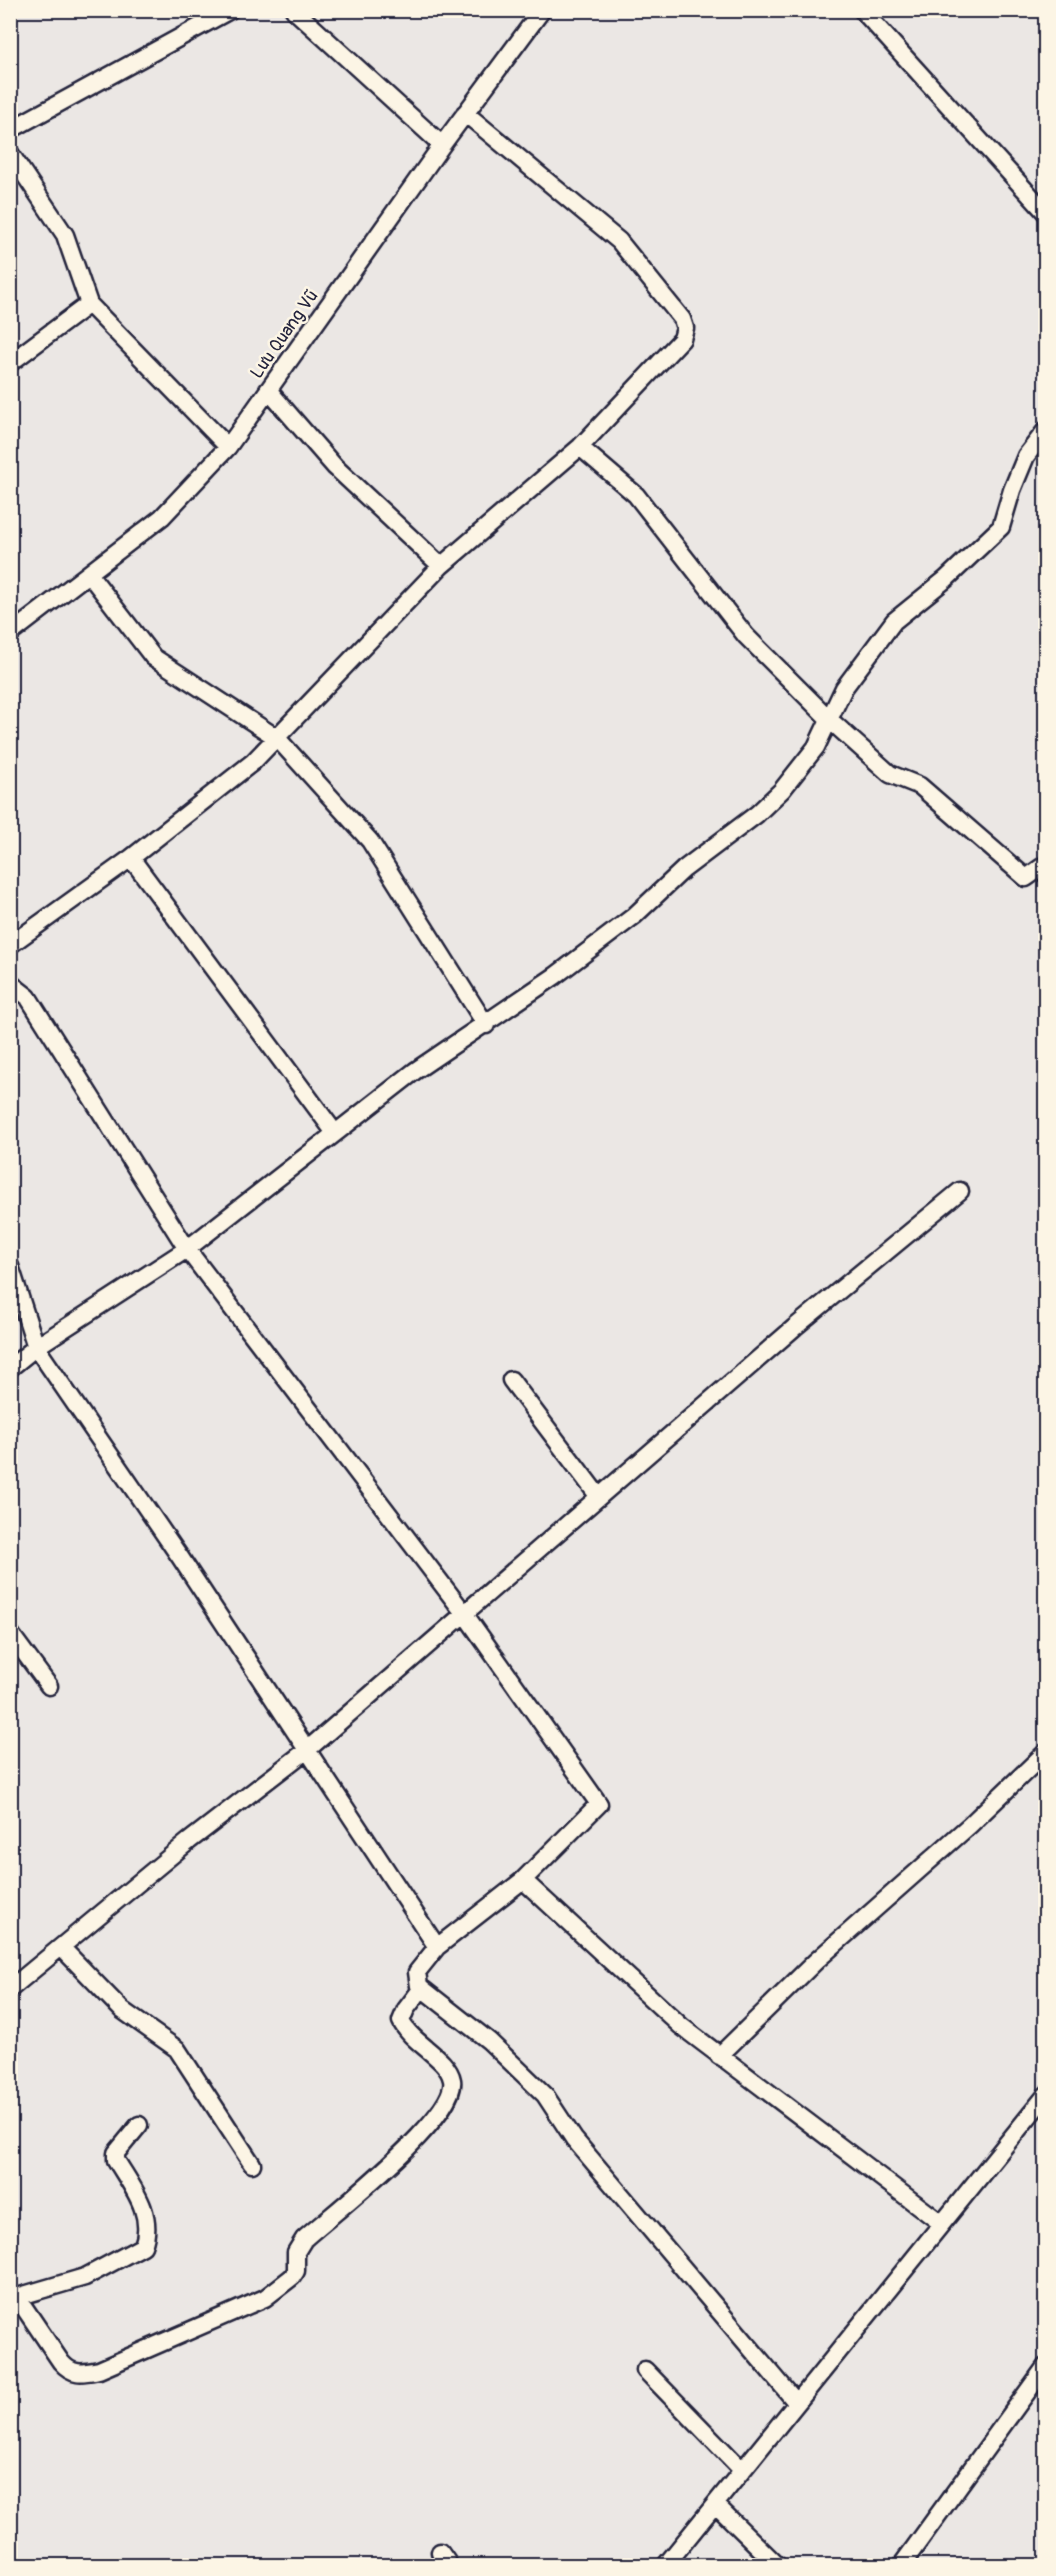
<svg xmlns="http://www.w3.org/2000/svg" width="1056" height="2576" font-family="Pangolin,sans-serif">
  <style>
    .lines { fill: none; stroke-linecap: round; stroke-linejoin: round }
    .street-casing { stroke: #22223b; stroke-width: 21 }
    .street { stroke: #fcf5e5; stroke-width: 16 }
    .labels { text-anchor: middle; stroke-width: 5; stroke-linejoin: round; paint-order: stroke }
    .street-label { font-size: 18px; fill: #22223b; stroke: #fcf5e5 }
  </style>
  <rect width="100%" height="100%" fill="#ebe7e4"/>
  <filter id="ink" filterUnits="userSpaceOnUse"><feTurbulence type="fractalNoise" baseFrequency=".0167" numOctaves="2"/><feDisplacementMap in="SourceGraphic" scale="12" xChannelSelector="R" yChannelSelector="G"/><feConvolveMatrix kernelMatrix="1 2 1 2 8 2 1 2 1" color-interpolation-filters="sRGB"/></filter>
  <g filter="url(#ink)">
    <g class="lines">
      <defs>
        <path id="street" d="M 294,10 L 442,145
          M 862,10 L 1046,213
          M 10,130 L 230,10
          M 10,153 L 65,235 L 89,304 L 228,447
          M 10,363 L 89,304
          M 268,390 L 335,467 L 441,566
          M 580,447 L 636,495 L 746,636 L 831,721 L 890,774 L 920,786 L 1026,878 L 1046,864
          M 89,574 L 153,657 L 277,738 L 370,841 L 486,1025
          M 10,634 L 162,517 L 228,447 L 442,145 L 542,10
          M 131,858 L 335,1133
          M 10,945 L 131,858 L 253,762 L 441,566 L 580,447 L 682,339 L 685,328 L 682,319 L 619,241 L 465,113
          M 10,983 L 28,997 L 187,1249 L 464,1613 L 599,1804 L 523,1880 L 437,1947 L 417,1972 L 419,1986 L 489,2041 L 545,2095 L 574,2139 L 796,2402
          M 10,1266 L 36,1347 L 180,1557 L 437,1947
          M 10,1368 L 36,1347 L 187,1249 L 415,1071 L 555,976 L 634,916 L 684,869 L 757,814 L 782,790 L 816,747 L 844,688 L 894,621 L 946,579 L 1001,527 L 1012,490 L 1026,456 L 1046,430
          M 511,1380 L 599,1497
          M 10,1633 L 49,1686
          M 523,1880 L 681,2026 L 941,2223
          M 61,1947 L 122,2010 L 177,2049 L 252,2164
          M 10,1989 L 189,1841 L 307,1750 L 795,1327 L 960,1191
          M 719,2056 L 816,1961 L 970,1825 L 1046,1752
          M 17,2297 L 61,2362 C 73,2376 83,2373 99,2370 L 265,2298 L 292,2277 L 296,2271 L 296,2252 L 304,2239 C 332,2214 459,2116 452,2080 C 448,2058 411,2043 401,2021 L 406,2009 L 422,1988
          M 10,2299 L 85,2277 L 143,2246 C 155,2214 132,2187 116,2160 L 116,2153 L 139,2125
          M 645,2370 L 742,2470
          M 715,2504 L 778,2566
          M 440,2552 L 450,2566
          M 665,2566 L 1046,2095
          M 901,2566 L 1046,2366"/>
      </defs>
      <!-- street casing -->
      <use href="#street" class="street-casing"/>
      <!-- street -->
      <use href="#street" class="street"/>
    </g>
  </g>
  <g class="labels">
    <!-- street labels -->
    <g class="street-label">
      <text transform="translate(284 334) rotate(-55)" y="6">Lưu Quang Vũ</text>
    </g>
  </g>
  <!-- margin -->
  <rect width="1056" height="2576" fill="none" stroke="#fcf5e5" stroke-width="36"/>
  <rect x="18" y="18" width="1020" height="2540" fill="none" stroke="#22223b" stroke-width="2" filter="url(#ink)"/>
</svg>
